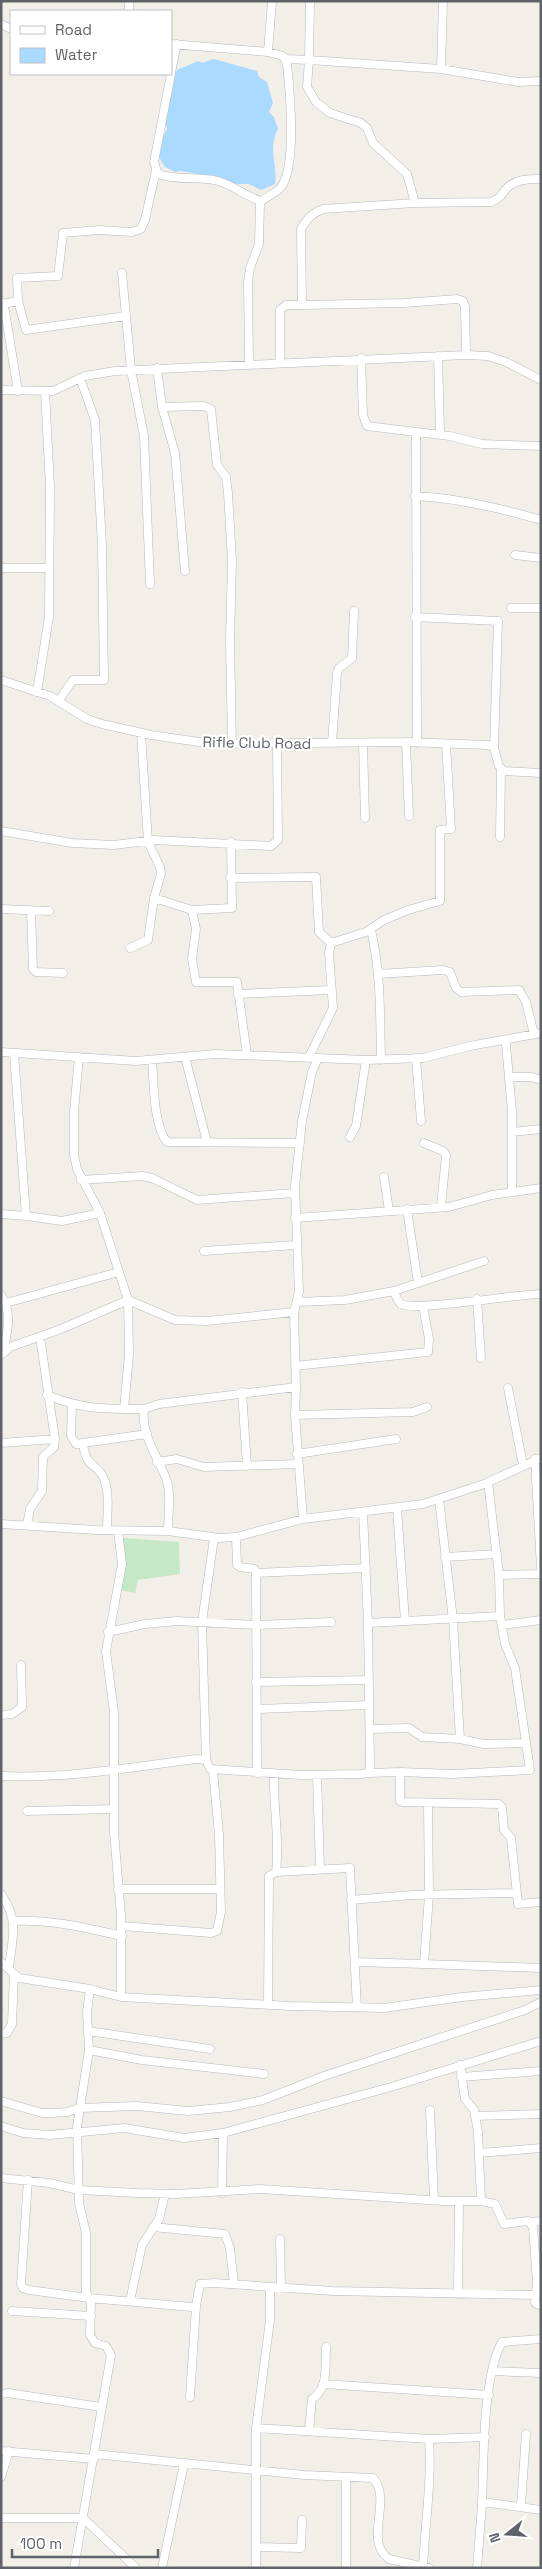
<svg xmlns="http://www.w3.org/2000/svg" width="542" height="2569" font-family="'Space Grotesk',sans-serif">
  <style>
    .green { fill: #c5e8c5 }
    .water { fill: #aadaff }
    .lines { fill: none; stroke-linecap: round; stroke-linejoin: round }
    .minor-casing { stroke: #b5b8bc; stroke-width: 9 }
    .minor { stroke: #fff; stroke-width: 8 }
    .labels { text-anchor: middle; stroke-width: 4.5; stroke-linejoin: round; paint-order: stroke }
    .street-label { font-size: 15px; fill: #5f6368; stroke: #fff }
  </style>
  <rect width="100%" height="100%" fill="#f1efe8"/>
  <!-- green -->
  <path class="green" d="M 123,1538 L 179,1542 L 180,1574 L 138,1580 L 135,1593 L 120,1590 L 125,1565 Z"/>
  <!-- water -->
  <path class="water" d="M 214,59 L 257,71 L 259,77 L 267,82 L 273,103 L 269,112 L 274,117 L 278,129 C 267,150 278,163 275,184 L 261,190 L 249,184 L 236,184 L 213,175 L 207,176 L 181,171 L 175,172 L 165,167 L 158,156 L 161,141 L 167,129 C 162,114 174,99 170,84 L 177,70 L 198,61 L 202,63 Z"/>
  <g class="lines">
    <defs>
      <path id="minor" d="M 129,1 L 129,11
        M 310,1 L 309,60 L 441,69 L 518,82 L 541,81
        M 1,24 L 11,29
        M 171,44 L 268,52 L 283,56 L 287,64 C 290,92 296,160 283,184 C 278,194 266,195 260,203 L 259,244 L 250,268 L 248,282 L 249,363
        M 268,52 L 272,1
        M 441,69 L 443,1
        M 171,72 L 177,44
        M 171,74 L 154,162 L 158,174 C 176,181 199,176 218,181 C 233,185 245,196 261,201
        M 415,203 L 491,202 C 500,198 501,196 506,189 C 514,179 529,179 541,179
        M 122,273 L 131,370 L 144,436 L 150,584
        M 18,301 L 26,330 L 126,316
        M 1,302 L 5,311 L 18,391
        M 3,304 L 18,301 L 17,278 L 58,276 L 63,233 L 99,230 L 132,232 L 141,229 L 145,220 L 156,170
        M 302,305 L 404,303 L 457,299 L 463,301 L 465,307 L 466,355
        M 438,356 L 440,434
        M 361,358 L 363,415 L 367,426 L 416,432 L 417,743
        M 280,362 L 280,310 L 286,305 L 302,305 L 301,229 C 307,219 312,213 323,209 L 415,203 L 407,174 L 373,143 L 367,128 L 361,123 L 330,113 L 316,102 L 307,87 L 309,60 L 286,59
        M 157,368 L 162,407 L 175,453 L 185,571
        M 1,390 L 53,391 L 85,376 L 115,371 L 466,355 L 488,356 L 506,362 L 541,380
        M 162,407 L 203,406 L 211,409 L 217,465 L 226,477 L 228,493 L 232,561 L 230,641 L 232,744
        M 416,432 L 450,436 L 482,444 L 541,446
        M 415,496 C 458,498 500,508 541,520
        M 515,555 L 541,558
        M 1,568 L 49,568
        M 511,608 L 541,608
        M 415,617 L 498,621 L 494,748 L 499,766 L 504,771 L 541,773
        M 1,680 L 50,696 L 87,719 L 102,724 L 151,735 L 213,744 L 406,742 L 488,745 L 494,748
        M 37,692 L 49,617 L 50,487 L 45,391
        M 59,700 L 73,680 L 104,680 L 102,545 L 95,420 L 80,378
        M 406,742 L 409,816
        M 332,743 L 337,673 L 339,668 L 352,658 L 354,611
        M 363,743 L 365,818
        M 1,831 L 72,843 L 114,845 L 154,840 L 271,846 L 278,840 L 277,744
        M 500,837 L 501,770
        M 230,878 L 316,877 L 319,932 L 331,943
        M 154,898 L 192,910 L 196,929 L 192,959 L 196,982 L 237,982 L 247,1055
        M 1,909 L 49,911
        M 192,910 L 232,908 L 231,842
        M 31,911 L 33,969 L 36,972 L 63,973
        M 371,930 C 381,972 380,1016 381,1060
        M 130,948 L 148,940 L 154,898 L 161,874 L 160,867 L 148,842 L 141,733
        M 378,974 L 443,970 L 450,972 L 456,988 L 461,992 L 519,990 L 526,1002 L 534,1034
        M 238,994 L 332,990
        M 506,1045 L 512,1111 L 512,1191
        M 1,1052 L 136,1061 L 215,1054 L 366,1060 L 423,1058 L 470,1046 L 541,1033
        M 14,1053 L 26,1216 L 62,1221 L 100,1213
        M 79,1057 L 74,1111 L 74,1155 L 77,1169 L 100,1213 L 128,1300 L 129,1355 L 124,1409
        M 185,1057 L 207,1142
        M 309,1057 L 333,1008 L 329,953 L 331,943 L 366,932 L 384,920 L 408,910 L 440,901 L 440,830 L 451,829 L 446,744
        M 416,1058 L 421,1121
        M 152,1060 C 154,1082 153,1125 167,1142 L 300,1143
        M 509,1077 L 531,1077 L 541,1080
        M 512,1132 L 541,1129
        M 350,1137 L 356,1126 L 366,1060
        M 424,1143 L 443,1151 L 446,1155 L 441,1207
        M 384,1177 L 389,1211
        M 81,1180 L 142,1176 L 152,1178 L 197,1200 L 295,1193
        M 407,1209 L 418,1283
        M 1,1214 L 26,1216
        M 295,1218 L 449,1207 L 492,1195 L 541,1188
        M 204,1251 L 296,1245
        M 394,1291 C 396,1296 397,1301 401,1304 C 414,1312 517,1294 541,1294
        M 1,1295 C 13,1314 7,1333 3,1353
        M 477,1299 L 481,1358
        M 297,1302 L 345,1300 L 394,1291 L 484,1261
        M 6,1303 L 119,1272
        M 1,1355 L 10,1347 L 61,1329 L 128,1300 L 175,1320 L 207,1321 L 294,1312
        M 295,1366 L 428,1352 L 429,1339 L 423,1306
        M 508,1388 L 523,1465
        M 242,1392 L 247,1466
        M 47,1395 C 84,1410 105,1409 144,1409
        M 72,1405 L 71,1436 L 76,1444 L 147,1434
        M 295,1415 L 413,1412 L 427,1407
        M 1,1443 L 55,1439
        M 83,1443 C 86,1470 97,1462 104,1479 C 110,1493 107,1515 107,1530
        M 297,1454 L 396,1439
        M 535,1459 L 541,1568
        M 157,1462 L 177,1459 L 204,1467 L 297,1464
        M 439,1499 L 453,1620 L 460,1739
        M 397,1508 L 405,1621
        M 303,1519 L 295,1415 L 296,1387 L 294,1312 L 299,1292 L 295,1186 L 302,1121 L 312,1072 L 318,1058
        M 1,1524 L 96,1530 L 168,1531 L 219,1538 L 236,1537 L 303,1519 L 423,1504 L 484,1484 L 541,1458
        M 27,1525 L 30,1509 L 42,1491 L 43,1457 L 54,1447 L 55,1439 L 40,1337
        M 118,1531 L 122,1564 L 106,1651 L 114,1712 L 114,1832 L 121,1915 L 121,1997
        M 168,1531 C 168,1514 172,1491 165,1476 C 156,1454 141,1434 144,1409 L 159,1404 L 296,1387
        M 236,1537 L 237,1565 L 240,1567 L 255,1569 L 256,1573 L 257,1773
        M 214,1538 L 202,1622 L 206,1760 L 210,1769 L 301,1775 L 362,1774 L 368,1773 L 370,1769 L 368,1623 L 363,1512
        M 445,1557 L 497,1554
        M 256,1573 L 366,1568
        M 499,1575 L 541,1574
        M 368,1623 L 500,1616 L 499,1575 L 488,1482
        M 502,1625 L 541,1620
        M 108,1632 L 145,1624 L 177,1621 L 257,1625 L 331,1622
        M 256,1682 L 369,1680
        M 257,1709 L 369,1705
        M 1,1715 L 12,1714 L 22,1707 L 21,1665
        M 370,1729 L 409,1728 L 422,1737 L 460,1739 L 484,1744 L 526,1743
        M 400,1772 L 452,1774 L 530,1770 L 515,1668 L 505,1644 L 500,1616
        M 368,1773 L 400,1772 L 400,1801 L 402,1802 L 499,1804 L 502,1807 L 504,1830 L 511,1838 L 518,1904 L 541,1902
        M 317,1775 L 320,1869
        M 1,1776 C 67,1779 131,1767 196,1759 L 206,1760
        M 27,1811 L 114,1809
        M 276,1872 L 350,1868 L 357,2008
        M 118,1889 L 220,1889
        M 1,1894 C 19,1920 13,1936 9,1967
        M 351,1900 L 412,1895 L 515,1893
        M 13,1921 C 50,1919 86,1928 122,1936
        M 122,1926 L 211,1933 L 217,1931 L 221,1912 L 219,1834 L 213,1771
        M 1,1962 L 19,1978 L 90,1989 L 87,2012 L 89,2050 L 77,2127 L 79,2203 L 86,2233 L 86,2292 L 91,2302 L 90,2335 L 95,2343 L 106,2346 L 111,2355 L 74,2568
        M 355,1962 L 424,1964 L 429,1895 L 428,1804
        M 424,1964 L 541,1968
        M 90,1989 L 121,1997 L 291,2006 L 384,2008 L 462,1997 L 541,1990
        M 268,2005 L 269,1876 L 276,1872 C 280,1839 273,1807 274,1773
        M 88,2031 L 210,2049
        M 1,2034 L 7,2033 L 12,2024 L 14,1974
        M 89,2050 L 142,2060 L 264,2074
        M 460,2065 L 465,2099 L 474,2110 L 478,2132 L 481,2201 L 495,2204 L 504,2224 L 528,2221 L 533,2227 L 537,2283 L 535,2303 L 541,2306
        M 461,2077 L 541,2071
        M 1,2101 L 42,2113 L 52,2113 L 67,2112 L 79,2108 L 137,2106 L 188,2111 L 230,2107 L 263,2100 L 324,2076 L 525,2010 L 541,2002
        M 430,2110 L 434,2200
        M 475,2116 L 541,2114
        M 1,2126 L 23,2133 L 50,2135 L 124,2128 L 184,2138 L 223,2133 L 391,2087 L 541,2041
        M 480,2153 L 541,2148
        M 1,2178 L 49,2183 L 79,2190 L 138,2193 L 176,2194 L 261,2189 L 443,2201 L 481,2201
        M 28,2180 L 21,2284 L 23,2288 L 29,2290 L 89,2298 L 192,2307 L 196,2306 L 200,2284 L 214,2283 L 333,2291 L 536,2295
        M 222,2193 L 223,2133
        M 531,2222 L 541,2221
        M 153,2227 L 225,2234 L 230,2248 L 234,2284
        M 280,2239 L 281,2287
        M 458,2294 L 459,2202
        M 130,2301 L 142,2245 L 159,2219 L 165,2194
        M 12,2311 L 91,2316
        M 492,2371 L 541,2373
        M 324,2384 L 489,2395
        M 1,2394 L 8,2393 L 101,2407
        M 190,2397 L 196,2306
        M 256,2428 L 429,2439 L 485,2437
        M 309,2431 L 312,2399 C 329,2388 325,2366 326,2347
        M 1,2451 L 94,2459
        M 94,2454 L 304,2475 L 373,2478 C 393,2500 363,2541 389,2559 L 429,2568
        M 1,2477 L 9,2451
        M 346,2477 L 346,2568
        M 482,2504 C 484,2461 482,2378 502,2342 L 541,2339
        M 521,2506 L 526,2434
        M 1,2518 L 83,2518 L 136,2568
        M 256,2547 L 301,2548 L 302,2520
        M 423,2567 C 425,2524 432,2481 429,2439
        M 162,2568 L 184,2464
        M 256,2568 L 256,2428 L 270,2320 L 270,2287
        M 477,2568 L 482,2504 L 489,2503 L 541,2510"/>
    </defs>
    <!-- minor casing -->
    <use href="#minor" class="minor-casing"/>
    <!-- minor -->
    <use href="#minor" class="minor"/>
  </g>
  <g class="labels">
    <!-- street labels -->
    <g class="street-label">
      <text transform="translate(257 743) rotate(1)" y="5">Rifle Club Road</text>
    </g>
  </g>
  <!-- border -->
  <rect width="542" height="2569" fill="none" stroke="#5f6368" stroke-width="5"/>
  <!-- legend -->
  <rect x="10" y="10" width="162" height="65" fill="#ffffff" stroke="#bfc1c3"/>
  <rect x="20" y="26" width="25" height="8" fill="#ffffff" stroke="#bfc1c3"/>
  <text x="55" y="35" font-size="15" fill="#5f6368">Road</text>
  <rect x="20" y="48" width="25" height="15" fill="#aadaff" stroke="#bfc1c3"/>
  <text x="55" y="60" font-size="15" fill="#5f6368">Water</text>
  <!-- north arrow -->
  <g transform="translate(507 2534) rotate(253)" stroke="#ffffff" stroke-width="4" paint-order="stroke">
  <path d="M0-4L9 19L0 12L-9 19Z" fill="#5f6368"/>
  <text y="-8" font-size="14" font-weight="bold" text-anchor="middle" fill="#5f6368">N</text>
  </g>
  <!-- scale -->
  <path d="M12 2549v8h146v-8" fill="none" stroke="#5f6368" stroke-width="2.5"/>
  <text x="20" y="2549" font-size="15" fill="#5f6368" stroke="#ffffff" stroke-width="4" paint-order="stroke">100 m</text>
</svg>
